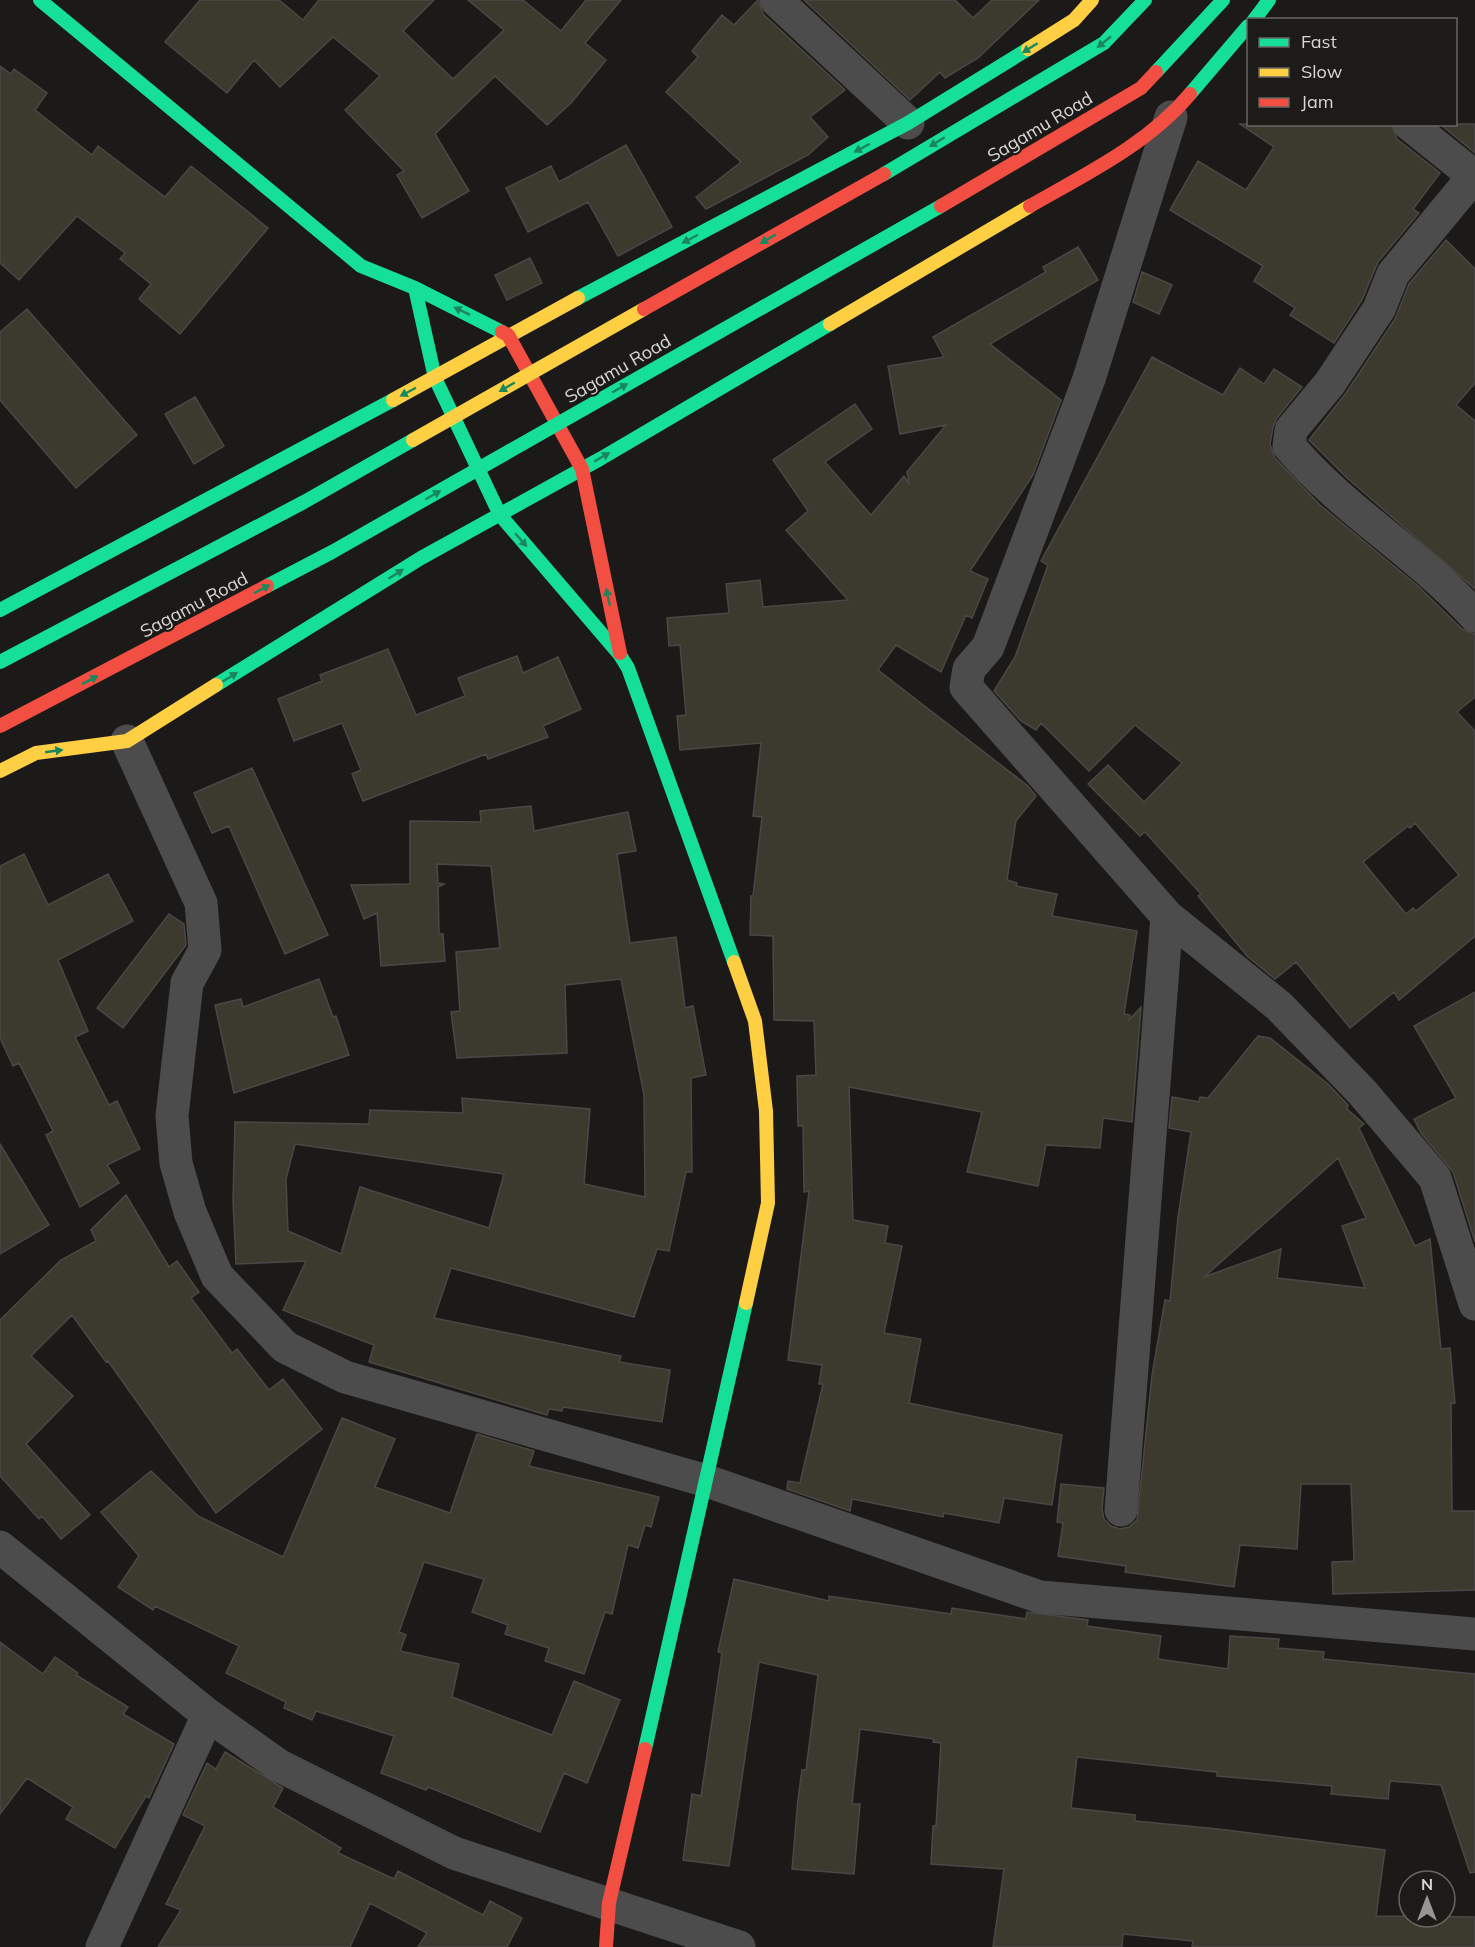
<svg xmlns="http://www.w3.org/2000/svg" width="1475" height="1947" font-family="Mulish,sans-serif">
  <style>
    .building { fill: #3c3a2e; stroke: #494847; stroke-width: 1.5; fill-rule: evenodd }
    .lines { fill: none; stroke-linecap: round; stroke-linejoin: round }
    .street { stroke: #4d4c4c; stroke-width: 33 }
    .fast { stroke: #16e098; stroke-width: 14 }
    .slow { stroke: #ffcf43; stroke-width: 14 }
    .jam { stroke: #f24e42; stroke-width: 14 }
    .fast-bridge { stroke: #16e098; stroke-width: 14 }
    .slow-bridge { stroke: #ffcf43; stroke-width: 14 }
    .jam-bridge { stroke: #f24e42; stroke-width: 14 }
    .oneway { fill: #19875e }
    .labels { text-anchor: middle; stroke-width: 4.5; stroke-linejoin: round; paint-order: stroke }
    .street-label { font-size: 18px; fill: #d8d7d5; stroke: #1c1b18 }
  </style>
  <rect width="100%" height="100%" fill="#1b1a19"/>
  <!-- building -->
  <path class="building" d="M 200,0 L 279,0 L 303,20 L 319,0 L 434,0 L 403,31 L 453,79 L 504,30 L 468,0 L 523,0 L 561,31 L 586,0 L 621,0 L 585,43 L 606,60 L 571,103 L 547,125 L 495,76 L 435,134 L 469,191 L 422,218 L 397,175 L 404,171 L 345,110 L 380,76 L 333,37 L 280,87 L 254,60 L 227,93 L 165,42 Z
    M 758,0 L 763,14 L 845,90 L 810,117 L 828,137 L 808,155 L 706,209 L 696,197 L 741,162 L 666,92 L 698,57 L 692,51 L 722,15 L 734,25 Z
    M 804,0 L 955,0 L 973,18 L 992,0 L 1039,0 L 978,58 L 945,78 L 940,72 L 910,100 Z
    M 0,66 L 11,74 L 14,69 L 47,93 L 35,110 L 92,155 L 98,146 L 165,197 L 191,166 L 268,228 L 180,334 L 139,299 L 151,284 L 120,259 L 125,253 L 77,216 L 19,280 L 0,263 Z
    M 1240,124 L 1391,124 L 1397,139 L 1440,173 L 1413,209 L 1419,213 L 1378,262 L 1362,300 L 1334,343 L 1290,315 L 1295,308 L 1254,281 L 1263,266 L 1170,210 L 1198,161 L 1246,190 L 1274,147 Z
    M 1440,124 L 1475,124 L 1475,153 Z
    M 626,145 L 672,227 L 618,256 L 588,202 L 528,232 L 506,188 L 551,166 L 559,182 Z
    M 1446,240 L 1475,269 L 1475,383 L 1456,405 L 1475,421 L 1475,589 L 1346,477 L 1309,440 L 1346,393 L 1395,319 L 1409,284 Z
    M 1078,247 L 1098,280 L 990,344 L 1061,400 L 1033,475 L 970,571 L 988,579 L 972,618 L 966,615 L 941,672 L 896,645 L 878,670 L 1028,786 L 1036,796 L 1016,821 L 1007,880 L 1017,883 L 1016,886 L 1057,894 L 1052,916 L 1137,931 L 1124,1014 L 1130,1015 L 1129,1020 L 1141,1007 L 1132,1122 L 1103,1118 L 1100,1148 L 1046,1145 L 1038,1186 L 967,1172 L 982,1112 L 849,1087 L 853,1220 L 888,1226 L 885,1243 L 902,1246 L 884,1333 L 921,1339 L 909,1403 L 1062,1435 L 1052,1505 L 1004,1498 L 999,1523 L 944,1513 L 943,1517 L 852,1499 L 850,1511 L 787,1489 L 788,1481 L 800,1483 L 823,1384 L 819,1384 L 822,1365 L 788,1360 L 809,1191 L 804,1192 L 803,1126 L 798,1126 L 797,1076 L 816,1075 L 814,1021 L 774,1020 L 773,936 L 750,935 L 751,896 L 753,896 L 762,817 L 753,816 L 761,743 L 680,750 L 677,716 L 686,715 L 680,645 L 669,646 L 667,618 L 729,613 L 726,584 L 760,580 L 763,607 L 848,600 L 786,530 L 808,511 L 773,460 L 855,404 L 872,429 L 825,462 L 871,515 L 904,476 L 909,484 L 907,472 L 946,425 L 900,434 L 888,366 L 944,357 L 933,337 L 1046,272 L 1043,267 Z
    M 530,258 L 542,283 L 507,300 L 495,275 Z
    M 1142,272 L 1172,285 L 1159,314 L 1133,302 Z
    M 27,309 L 137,435 L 76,488 L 0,400 L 0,332 Z
    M 1152,357 L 1223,395 L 1240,368 L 1264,384 L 1274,369 L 1302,387 L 1277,418 L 1273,427 L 1270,444 L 1275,458 L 1320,505 L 1418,586 L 1462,629 L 1475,634 L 1475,697 L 1457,712 L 1475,731 L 1475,936 L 1399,1000 L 1394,992 L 1350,1028 L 1296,962 L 1275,979 L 1247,956 L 1198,896 L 1201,894 L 1145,832 L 1140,836 L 1088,784 L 1108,765 L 1144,802 L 1182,763 L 1135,725 L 1089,771 L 1041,723 L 1036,730 L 1021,721 L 994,691 L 1015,657 L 1048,565 L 1041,561 ZM 1415,823 L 1459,875 L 1416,911 L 1413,908 L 1406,914 L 1363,862 L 1408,826 L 1410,828 Z
    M 195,397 L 224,446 L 194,464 L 165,414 Z
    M 388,649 L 416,715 L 465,696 L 458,678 L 517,656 L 523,673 L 558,657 L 581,709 L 543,726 L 548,737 L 488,759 L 486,754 L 363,801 L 352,774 L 361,770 L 342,723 L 294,741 L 278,699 L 322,681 L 320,675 Z
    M 252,768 L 328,935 L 285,954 L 229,826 L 212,833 L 194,793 Z
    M 531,806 L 534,831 L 628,812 L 636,851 L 617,854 L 630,943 L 676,937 L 685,1008 L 693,1006 L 706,1075 L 691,1078 L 692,1172 L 686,1172 L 669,1251 L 657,1249 L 634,1317 L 451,1268 L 434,1318 L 621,1356 L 619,1362 L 670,1370 L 662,1422 L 563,1407 L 562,1411 L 549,1409 L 547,1415 L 369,1362 L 374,1345 L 283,1310 L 306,1261 L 236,1264 L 233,1200 L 235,1122 L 369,1124 L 370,1110 L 463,1113 L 462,1098 L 590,1109 L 584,1184 L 645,1197 L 644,1095 L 621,979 L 565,985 L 567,1053 L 457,1058 L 451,1012 L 460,1011 L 456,952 L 500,948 L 491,866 L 437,864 L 438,883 L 444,884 L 438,887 L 439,934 L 443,934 L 445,961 L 381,966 L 377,913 L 364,919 L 351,885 L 410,884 L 410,821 L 481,822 L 480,811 ZM 295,1144 L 504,1174 L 489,1228 L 360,1187 L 341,1254 L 288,1231 L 286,1179 Z
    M 24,854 L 48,905 L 108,874 L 133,921 L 58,960 L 88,1031 L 75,1037 L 109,1105 L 117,1101 L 140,1149 L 107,1165 L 119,1183 L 80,1207 L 46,1135 L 53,1131 L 19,1063 L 13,1066 L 0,1038 L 0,866 Z
    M 169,914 L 184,924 L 186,945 L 123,1028 L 97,1008 Z
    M 319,979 L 333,1017 L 336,1016 L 349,1055 L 234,1093 L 215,1005 L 241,999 L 243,1007 Z
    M 1475,992 L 1475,1242 L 1453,1172 L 1421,1133 L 1414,1119 L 1456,1098 L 1414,1026 Z
    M 1258,1036 L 1270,1038 L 1328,1084 L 1348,1105 L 1347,1109 L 1364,1124 L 1359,1128 L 1415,1246 L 1430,1239 L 1441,1349 L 1450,1348 L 1455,1403 L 1451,1403 L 1452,1511 L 1475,1511 L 1475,1590 L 1333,1594 L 1332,1562 L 1354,1561 L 1351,1484 L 1301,1484 L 1297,1549 L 1240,1545 L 1234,1587 L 1125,1572 L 1126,1566 L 1058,1556 L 1063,1523 L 1057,1522 L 1061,1484 L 1104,1488 L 1102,1509 L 1104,1519 L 1111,1526 L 1120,1529 L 1129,1527 L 1137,1520 L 1152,1375 L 1165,1300 L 1170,1301 L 1178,1217 L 1191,1132 L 1169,1128 L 1172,1097 L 1199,1102 L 1200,1097 L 1208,1098 ZM 1338,1158 L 1366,1218 L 1342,1226 L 1365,1288 L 1277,1278 L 1281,1249 L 1204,1277 Z
    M 0,1144 L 49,1225 L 0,1254 Z
    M 126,1195 L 169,1267 L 177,1261 L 199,1292 L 191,1298 L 232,1353 L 237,1349 L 269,1390 L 283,1379 L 322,1429 L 216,1513 L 108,1361 L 106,1362 L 72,1315 L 31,1356 L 73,1396 L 26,1444 L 90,1515 L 61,1539 L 42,1516 L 39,1519 L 0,1476 L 0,1320 L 61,1260 L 96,1241 L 91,1230 Z
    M 342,1418 L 395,1439 L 375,1487 L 450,1513 L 477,1434 L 534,1451 L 529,1466 L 659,1497 L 651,1527 L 645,1525 L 638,1548 L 628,1545 L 612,1614 L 605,1612 L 584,1674 L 545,1661 L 549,1648 L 505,1634 L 508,1625 L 472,1612 L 484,1579 L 424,1562 L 399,1632 L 406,1635 L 400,1651 L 459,1664 L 452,1697 L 552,1735 L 574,1681 L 620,1700 L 587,1783 L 564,1773 L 540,1832 L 428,1787 L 426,1790 L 381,1773 L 394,1736 L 316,1711 L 312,1720 L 284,1708 L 286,1702 L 226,1673 L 239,1646 L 155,1606 L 153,1610 L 118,1587 L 139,1556 L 101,1512 L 151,1471 L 198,1516 L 283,1557 Z
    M 734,1579 L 829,1601 L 829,1596 L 951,1614 L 952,1608 L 1026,1619 L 1027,1612 L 1088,1620 L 1087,1626 L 1161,1636 L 1158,1659 L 1228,1669 L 1230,1636 L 1279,1639 L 1278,1648 L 1324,1652 L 1323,1659 L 1475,1674 L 1475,1872 L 1470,1873 L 1441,1785 L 1390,1781 L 1388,1799 L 1331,1794 L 1332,1786 L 1217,1776 L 1217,1772 L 1077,1757 L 1071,1808 L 1135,1815 L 1135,1821 L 1218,1829 L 1385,1850 L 1376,1916 L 1475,1917 L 1475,1947 L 1192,1947 L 1193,1941 L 1123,1934 L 1122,1947 L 993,1947 L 1004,1869 L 931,1864 L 933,1826 L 936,1826 L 941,1743 L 933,1742 L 934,1739 L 860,1729 L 852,1804 L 860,1804 L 854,1874 L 792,1869 L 798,1799 L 802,1770 L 806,1770 L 818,1675 L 759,1662 L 729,1866 L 683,1860 L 692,1794 L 701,1796 L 722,1653 L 718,1652 Z
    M 0,1642 L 43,1674 L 55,1657 L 78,1673 L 76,1675 L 128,1707 L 123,1714 L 174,1744 L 149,1798 L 146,1796 L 115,1848 L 66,1819 L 73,1807 L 27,1778 L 0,1814 Z
    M 225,1752 L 283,1788 L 273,1807 L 341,1848 L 338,1853 L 394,1879 L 398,1871 L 483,1915 L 490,1901 L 522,1918 L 507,1947 L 418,1947 L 427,1933 L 370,1903 L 350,1947 L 158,1947 L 181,1910 L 166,1904 L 205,1826 L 183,1815 L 207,1763 L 216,1769 Z"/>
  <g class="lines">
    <!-- street -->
    <path class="street" d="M 776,0 L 908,123
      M 1171,117 L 1089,379 L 988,647 L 969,669 L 966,687 L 1167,916 L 1279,1006 L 1362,1092 L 1435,1178 L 1475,1304
      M 1409,124 L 1475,177
      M 1474,176 L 1393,274 L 1379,309 L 1330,383 L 1291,430 L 1289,446 C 1344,511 1419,554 1475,616
      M 127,741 L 201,903 L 205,950 L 187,983 L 172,1116 L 176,1163 L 190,1212 L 217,1276 L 285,1347 L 345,1377 L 707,1481 L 1040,1597 L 1475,1634
      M 1121,1510 L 1167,916
      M 0,1547 L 208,1715 L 278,1765 L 454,1853 L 739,1947
      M 102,1947 L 208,1715"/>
    <!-- fast -->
    <path class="fast" d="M 40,0 L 361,266 L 415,288 L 502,332
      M 1254,20 L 1269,0
      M 1190,94 L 1248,26
      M 415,288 L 435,378 L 500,515 L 620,655 L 628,668 L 734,962
      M 578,298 L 908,123 L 1028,49
      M 0,610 L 393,400
      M 216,685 L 421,558 L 600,459 L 830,324
      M 645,1749 L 746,1303"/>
    <!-- slow -->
    <path class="slow" d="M 1028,49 L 1074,20 L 1092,0
      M 830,324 L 1030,206
      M 393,400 L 578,298
      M 0,771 L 36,753 L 127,741 L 216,685
      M 734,962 L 755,1021 L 766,1111 L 768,1203 L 746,1303"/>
    <!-- jam -->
    <path class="jam" d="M 1030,206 C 1086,174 1148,144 1190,94
      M 502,332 L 508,335 L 582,469 L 620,653
      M 606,1947 L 609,1903 L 645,1749"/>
    <!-- fast-bridge -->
    <path class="fast-bridge" d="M 1156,72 L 1223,0
      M 884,174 L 1104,43 L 1145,0
      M 267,586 L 332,552 L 941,206
      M 0,662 L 304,502 L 413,440"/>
    <!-- slow-bridge -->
    <path class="slow-bridge" d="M 413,440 L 644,309"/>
    <!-- jam-bridge -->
    <path class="jam-bridge" d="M 941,206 L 1141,88 L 1156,72
      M 644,309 L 884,174
      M 0,726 L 267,586"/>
  </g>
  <!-- one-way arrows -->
  <defs><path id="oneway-solid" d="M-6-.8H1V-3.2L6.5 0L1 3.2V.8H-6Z" transform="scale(1.5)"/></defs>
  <g class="oneway">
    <use href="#oneway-solid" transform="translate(1104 42) rotate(141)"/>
    <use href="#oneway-solid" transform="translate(1030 48) rotate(148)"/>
    <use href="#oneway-solid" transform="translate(937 142) rotate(149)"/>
    <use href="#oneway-solid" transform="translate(862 148) rotate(152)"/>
    <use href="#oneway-solid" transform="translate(690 239) rotate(152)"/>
    <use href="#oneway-solid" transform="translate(768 239) rotate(150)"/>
    <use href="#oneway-solid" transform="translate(462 311) rotate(-154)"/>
    <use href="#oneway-solid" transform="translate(507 387) rotate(150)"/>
    <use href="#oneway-solid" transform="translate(620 388) rotate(-30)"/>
    <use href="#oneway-solid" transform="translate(408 392) rotate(152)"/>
    <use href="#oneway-solid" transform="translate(602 457) rotate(-30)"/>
    <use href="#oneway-solid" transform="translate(433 495) rotate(-30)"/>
    <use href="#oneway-solid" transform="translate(521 540) rotate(49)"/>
    <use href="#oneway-solid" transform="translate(396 574) rotate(-32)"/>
    <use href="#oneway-solid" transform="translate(262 589) rotate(-28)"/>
    <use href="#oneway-solid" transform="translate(608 597) rotate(-102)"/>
    <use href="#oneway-solid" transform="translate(230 677) rotate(-32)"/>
    <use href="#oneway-solid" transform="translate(90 680) rotate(-27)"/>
    <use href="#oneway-solid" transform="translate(54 751) rotate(-8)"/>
  </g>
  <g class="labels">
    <!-- street labels -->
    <g class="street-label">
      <text transform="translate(1040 127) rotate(-31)" y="6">Sagamu Road</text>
      <text transform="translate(618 369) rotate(-30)" y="6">Sagamu Road</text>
      <text transform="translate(194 605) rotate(-28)" y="6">Sagamu Road</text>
    </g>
  </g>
  <!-- legend -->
  <rect x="1247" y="18" width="210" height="108" fill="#1c1b18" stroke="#676664" stroke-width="1.5"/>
  <rect x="1259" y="38" width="30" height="9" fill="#16e098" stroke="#676664" stroke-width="1.5"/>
  <text x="1301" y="48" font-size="18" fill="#d8d7d5">Fast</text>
  <rect x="1259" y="68" width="30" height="9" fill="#ffcf43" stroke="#676664" stroke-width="1.5"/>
  <text x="1301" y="78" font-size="18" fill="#d8d7d5">Slow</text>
  <rect x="1259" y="98" width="30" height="9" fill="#f24e42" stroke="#676664" stroke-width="1.5"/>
  <text x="1301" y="108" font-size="18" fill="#d8d7d5">Jam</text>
  <!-- north arrow -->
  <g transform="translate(1427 1899)"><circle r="28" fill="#1c1b18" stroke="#676664" stroke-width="1.5"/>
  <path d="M0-4.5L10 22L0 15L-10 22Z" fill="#969593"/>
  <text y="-9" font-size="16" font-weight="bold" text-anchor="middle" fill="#d8d7d5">N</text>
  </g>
</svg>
